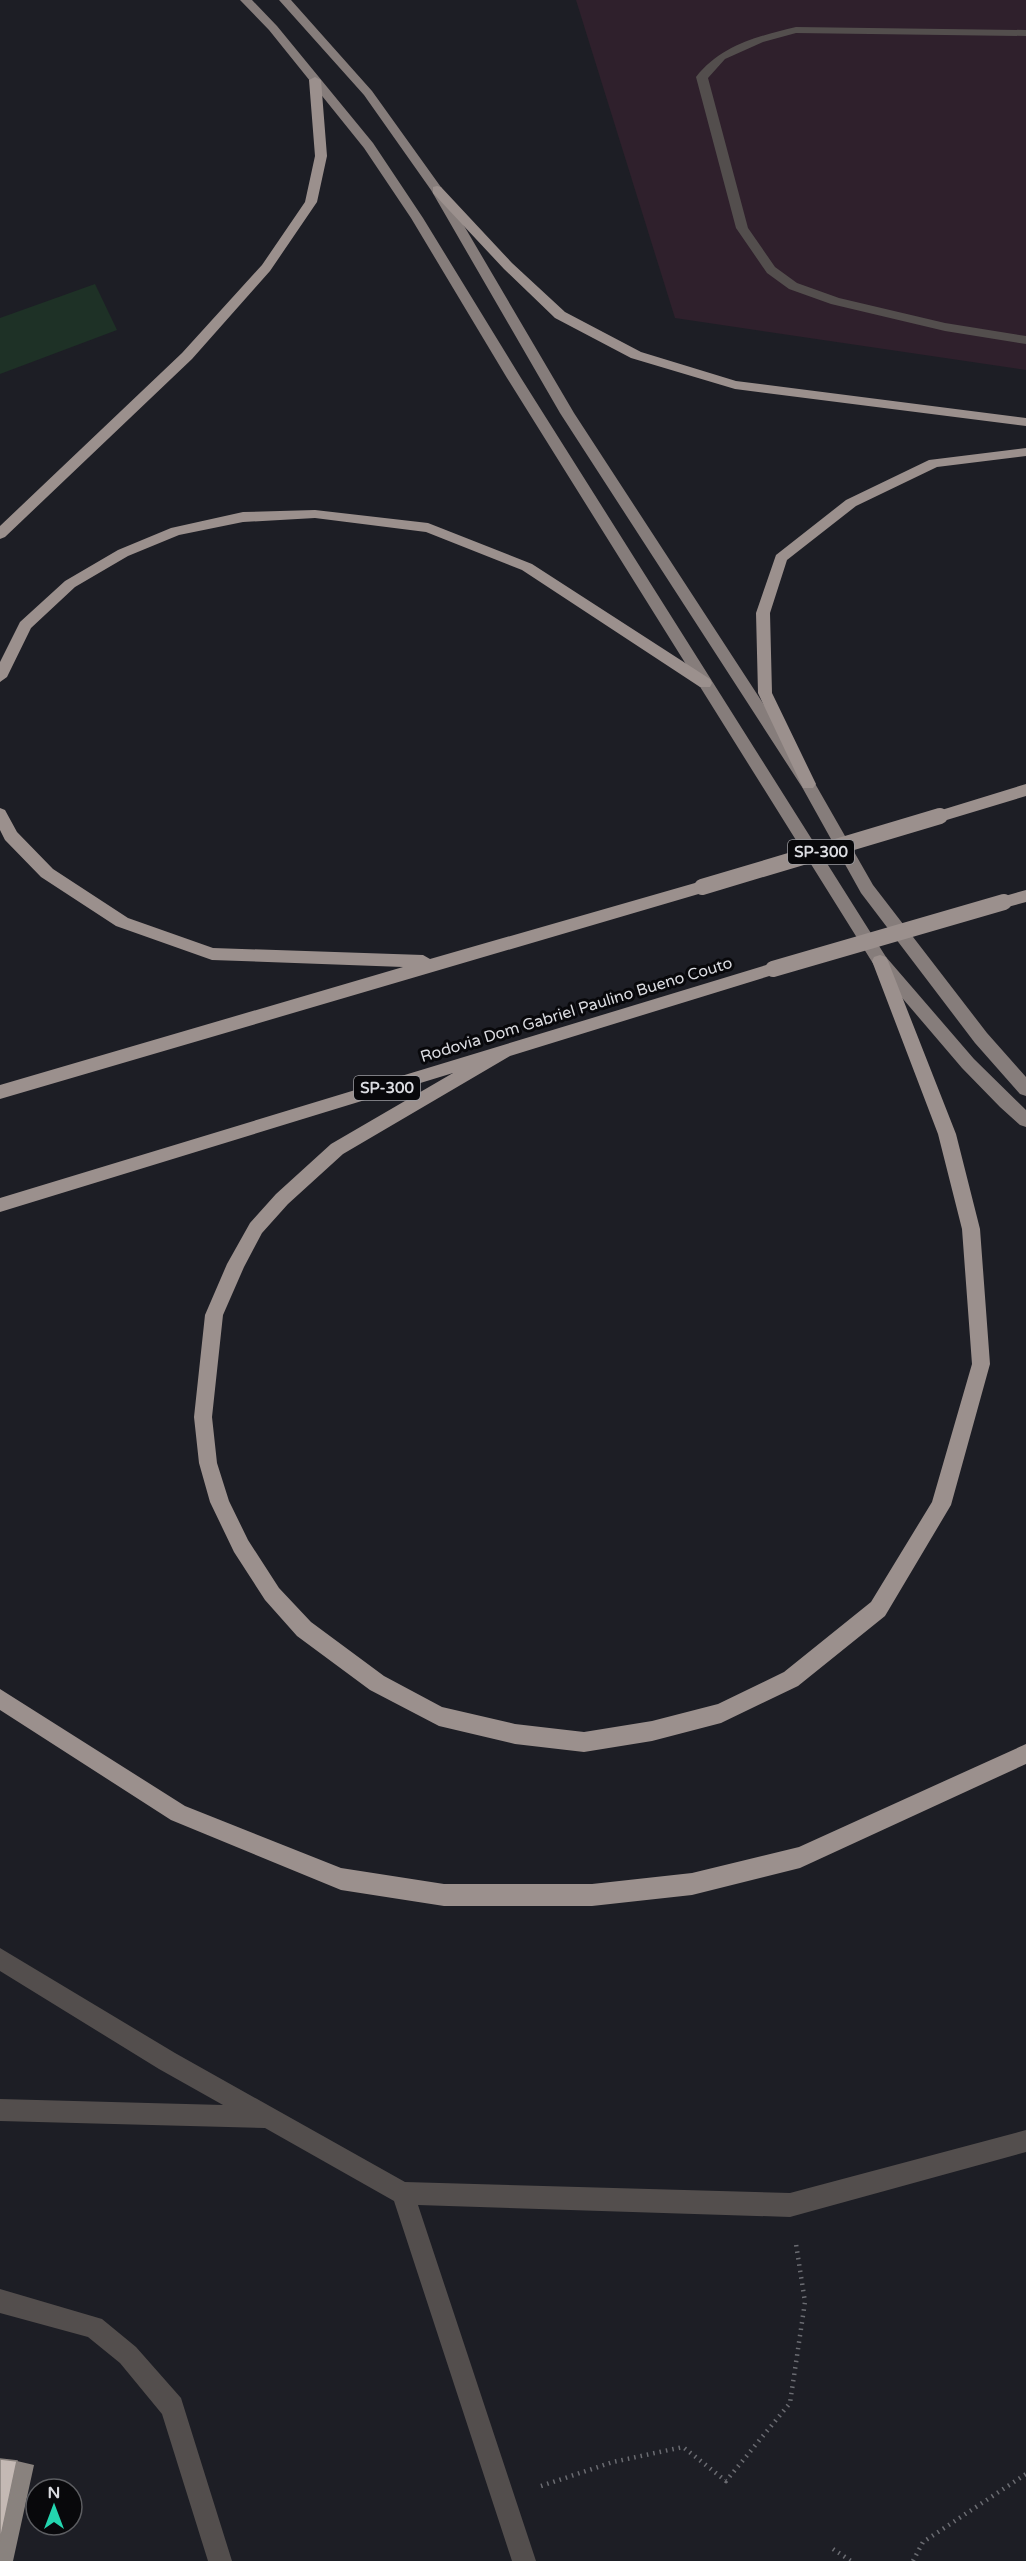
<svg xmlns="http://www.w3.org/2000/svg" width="1026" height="2561" font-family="'Varela Round',sans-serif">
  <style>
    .industrial { fill: #2f202c }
    .green { fill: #1e3126 }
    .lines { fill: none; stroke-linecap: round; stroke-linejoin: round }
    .path { stroke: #6b6c72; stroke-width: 4.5; stroke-dasharray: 1.5 5; stroke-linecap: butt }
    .minor { fill: #534e4d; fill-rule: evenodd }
    .major { fill: #867d7b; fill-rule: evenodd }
    .highway { fill: #9b908d; fill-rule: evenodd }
    .highway-bridge { stroke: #9b908d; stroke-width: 16 }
    .shaded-wall { fill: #89827e }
    .building { fill: #c4b9b4; stroke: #89827e; stroke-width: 1.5 }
    .labels { text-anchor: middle; stroke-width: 6; stroke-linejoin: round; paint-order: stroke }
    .shield { fill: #08080b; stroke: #9c9ca1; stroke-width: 1.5 }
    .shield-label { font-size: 15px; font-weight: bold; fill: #dbdce1 }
    .street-label { font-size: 16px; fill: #dbdce1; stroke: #08080b }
  </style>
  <rect width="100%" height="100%" fill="#1d1e25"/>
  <!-- industrial -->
  <path class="industrial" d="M 576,0 L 1026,0 L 1026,370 L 675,318 Z"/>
  <!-- green -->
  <path class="green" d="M 95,284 L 117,330 L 0,374 L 0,318 Z"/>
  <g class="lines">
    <!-- path -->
    <path class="path" d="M 541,2486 L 613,2462 L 683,2447 L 726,2481 L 790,2403 L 805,2302 L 796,2244
      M 833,2549 L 851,2561
      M 913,2561 L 923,2542 L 1026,2474"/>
    <!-- minor -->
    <path class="minor" d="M 796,27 L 1026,30 L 1026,36 L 796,33 L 763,42 L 725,59 L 708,78 L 748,228 L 775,267 L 797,283 L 839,298 L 945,323 L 1026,336 L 1026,344 L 945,331 L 831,304 L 789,289 L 767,273 L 736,228 L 696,77 C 721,45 759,36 796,27 Z
      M 0,1948 L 175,2053 L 405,2182 L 790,2193 L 1026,2130 L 1026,2152 L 790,2217 L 418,2205 L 536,2561 L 512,2561 L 394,2201 L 265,2128 L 0,2121 L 0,2099 L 223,2105 L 159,2069 L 0,1971 Z
      M 0,2289 L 102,2319 L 136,2347 L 181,2398 L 232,2561 L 208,2561 L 162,2414 L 120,2363 L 88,2337 L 0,2313 Z"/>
    <!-- major -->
    <path class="major" d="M 240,0 L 252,0 L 277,26 L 373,143 L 423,218 L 521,378 L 886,957 L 974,1059 L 1026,1110 L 1026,1127 L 1020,1125 L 1000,1107 L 962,1068 L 874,965 L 507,378 L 411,218 L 364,148 L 269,30 Z
      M 279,0 L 291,0 L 372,91 L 443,190 L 574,413 L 813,780 L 873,885 L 987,1033 L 1026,1077 L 1026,1096 L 1020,1094 L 975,1043 L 861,893 L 802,787 L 560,413 L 431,190 L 364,95 Z"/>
    <!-- highway -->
    <path class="highway" d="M 315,77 L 321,80 L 327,156 L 317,202 L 270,271 L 192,359 L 5,537 L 0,539 L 0,526 L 182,353 L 262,265 L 305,202 L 315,156 L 309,80 Z
      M 437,186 L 441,187 L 512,263 L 565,312 L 641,352 L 736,381 L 1026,418 L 1026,426 L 735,389 L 631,358 L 555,318 L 504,269 L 433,193 L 433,187 Z
      M 1026,448 L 1026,456 L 937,467 L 856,506 L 787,560 L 770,613 L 772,693 L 816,784 L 813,788 L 803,788 L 758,693 L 756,613 L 776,555 L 846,500 L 929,460 Z
      M 315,510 L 428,523 L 532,564 L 710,679 L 712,683 L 710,687 L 700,687 L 522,570 L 426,532 L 315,518 L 243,522 L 179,535 L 128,556 L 75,587 L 31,628 L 7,677 L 0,682 L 0,662 L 20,622 L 65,581 L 118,550 L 171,528 L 243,512 Z
      M 1026,784 L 1026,796 L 940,822 L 935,820 L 932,816 L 935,812 Z
      M 0,808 L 5,810 L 17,832 L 53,869 L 128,918 L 213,948 L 423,955 L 430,959 L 702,881 L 708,883 L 710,887 L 708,891 L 702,893 L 0,1099 L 0,1085 L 403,967 L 212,960 L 116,926 L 41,877 L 5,840 L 0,830 Z
      M 1026,890 L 1026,902 L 1004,908 L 998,906 L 996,902 L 998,898 Z
      M 880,955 L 886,957 L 888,961 L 956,1134 L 980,1229 L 990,1364 L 951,1505 L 885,1616 L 798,1686 L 721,1723 L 652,1741 L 584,1752 L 515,1744 L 439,1726 L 370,1690 L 297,1636 L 265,1600 L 234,1552 L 210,1502 L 199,1463 L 194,1417 L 205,1315 L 227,1264 L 250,1223 L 276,1194 L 331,1144 L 453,1073 L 0,1212 L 0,1198 L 773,963 L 779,965 L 781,969 L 779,973 L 510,1056 L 343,1154 L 288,1204 L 262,1233 L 244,1267 L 223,1315 L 212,1417 L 217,1463 L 229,1501 L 248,1540 L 279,1588 L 311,1622 L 384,1676 L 442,1707 L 515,1724 L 584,1732 L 652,1721 L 718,1704 L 784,1672 L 871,1602 L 932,1502 L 972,1364 L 962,1229 L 938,1134 L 872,961 L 874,957 Z
      M 0,1689 L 185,1806 L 341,1868 L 444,1884 L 592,1884 L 692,1873 L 799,1847 L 1026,1744 L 1026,1764 L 800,1868 L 692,1895 L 592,1906 L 444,1906 L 341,1890 L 171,1820 L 0,1710 Z"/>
    <!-- highway-bridge -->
    <path class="highway-bridge" d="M 702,887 L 940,816
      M 773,969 L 1004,902"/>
  </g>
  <!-- shaded-wall -->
  <path class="shaded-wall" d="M 17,2461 L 34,2465 L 13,2561 L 0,2561 L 0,2541 Z"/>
  <!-- building -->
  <path class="building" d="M 0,2459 L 17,2461 L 0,2541 Z"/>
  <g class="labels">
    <!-- shield labels -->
    <g class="shield">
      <rect x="788" y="840" width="66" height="24" rx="4.5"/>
      <rect x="354" y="1076" width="66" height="24" rx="4.5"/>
    </g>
    <g class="shield-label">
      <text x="821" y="857">SP-300</text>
      <text x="387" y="1093">SP-300</text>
    </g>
    <!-- street labels -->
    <g class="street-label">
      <text transform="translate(576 1009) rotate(-17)" y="6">Rodovia Dom Gabriel Paulino Bueno Couto</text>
    </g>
  </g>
  <!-- north arrow -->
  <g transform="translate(54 2507)"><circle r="28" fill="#08080b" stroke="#5c5d61" stroke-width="1.5"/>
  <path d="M0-4.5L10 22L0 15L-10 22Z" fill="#23d5af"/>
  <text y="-9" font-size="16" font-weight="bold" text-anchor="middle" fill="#dbdce1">N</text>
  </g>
</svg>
